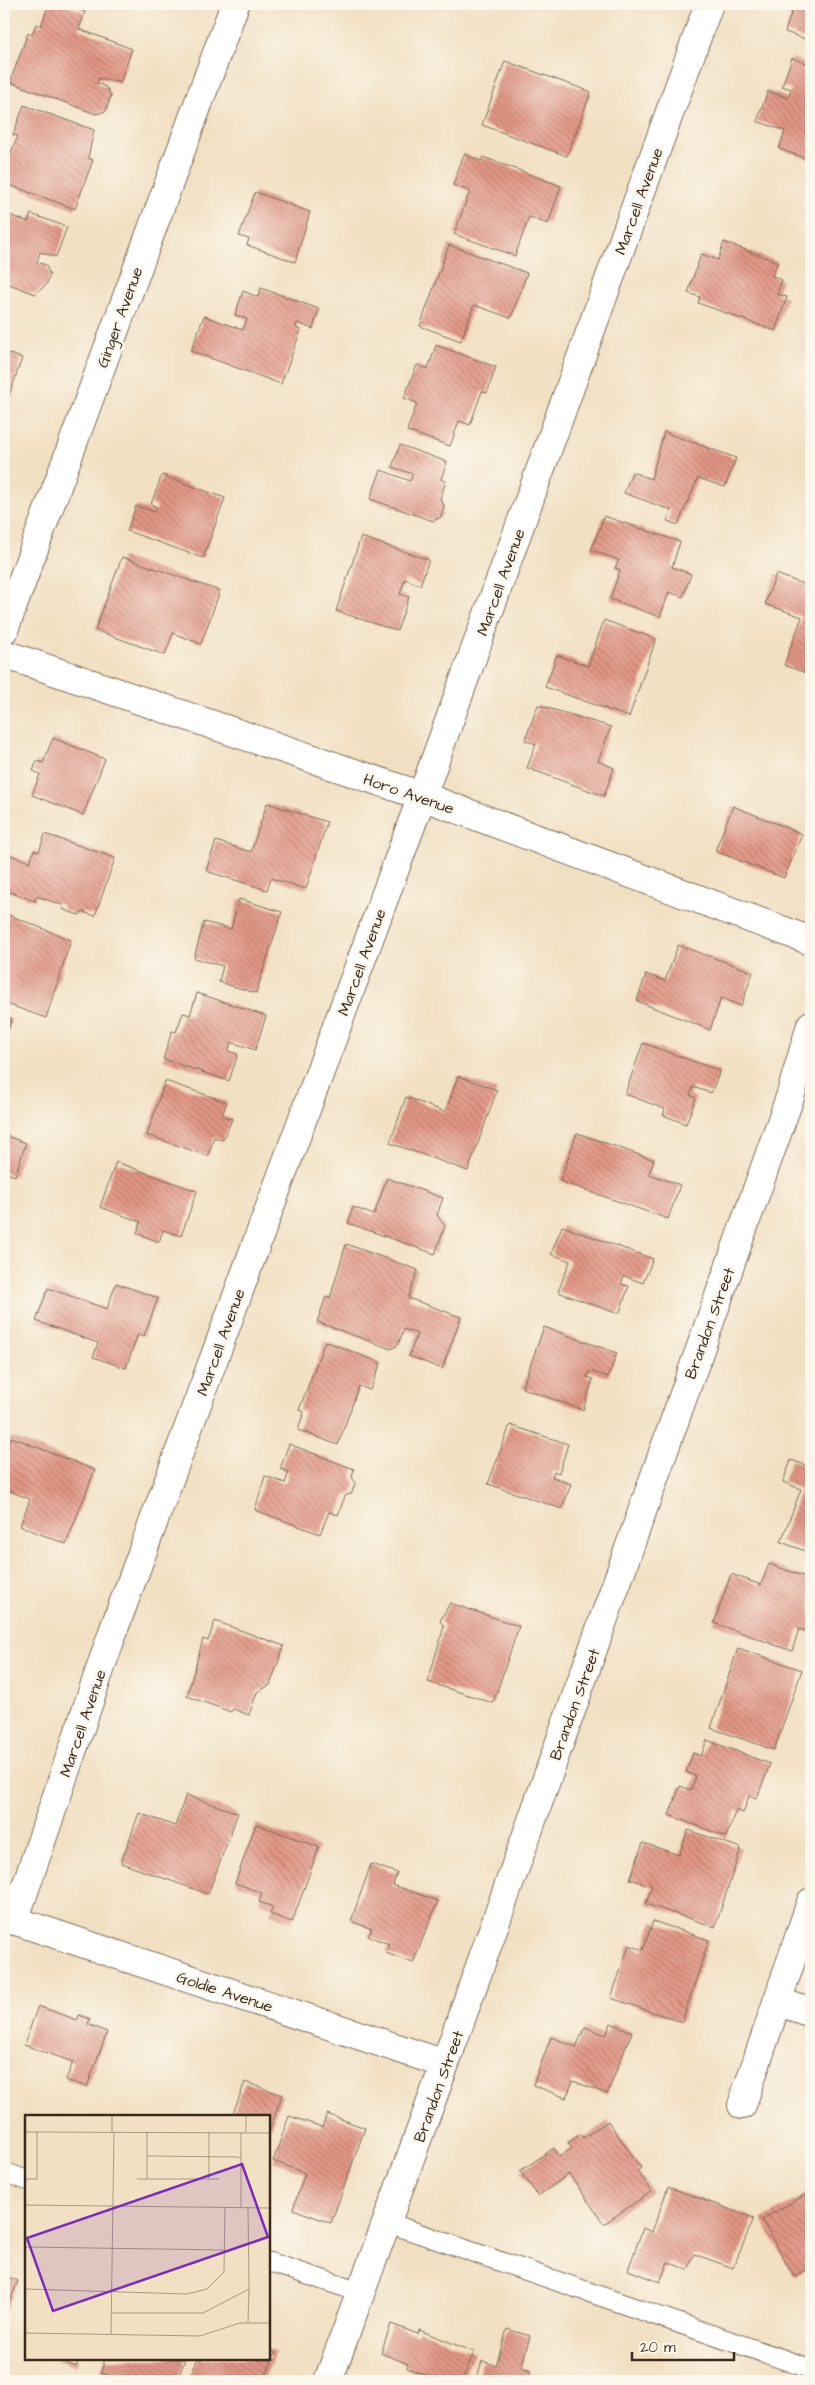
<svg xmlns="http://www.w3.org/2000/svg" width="815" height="2385" font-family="'Architects Daughter',sans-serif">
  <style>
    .building { fill: url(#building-back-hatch) }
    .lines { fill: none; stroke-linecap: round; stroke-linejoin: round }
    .lane-casing { stroke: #7b6a57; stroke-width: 21 }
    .street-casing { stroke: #7b6a57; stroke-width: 30 }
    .lane { stroke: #fff; stroke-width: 19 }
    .street { stroke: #fff; stroke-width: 28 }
    .labels { text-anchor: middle; stroke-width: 5; stroke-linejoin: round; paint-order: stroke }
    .street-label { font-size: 16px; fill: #3b2a1e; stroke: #fbf7ec }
    .inset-road { fill: none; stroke: #a99780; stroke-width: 1 }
    .view { fill: #7b2cbf; fill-opacity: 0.15; stroke: #7b2cbf; stroke-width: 2.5 }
    .inset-edge { fill: none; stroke: #3b2a1e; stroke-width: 2.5 }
  </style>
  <defs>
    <pattern id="building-back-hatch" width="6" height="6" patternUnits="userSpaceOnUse" patternTransform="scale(1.25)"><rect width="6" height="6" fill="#e29685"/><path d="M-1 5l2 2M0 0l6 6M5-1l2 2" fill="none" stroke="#b87b6c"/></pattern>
  </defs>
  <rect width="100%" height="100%" fill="#fbf7ec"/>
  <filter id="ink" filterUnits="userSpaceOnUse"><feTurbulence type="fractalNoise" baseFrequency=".02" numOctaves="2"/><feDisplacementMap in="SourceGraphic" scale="10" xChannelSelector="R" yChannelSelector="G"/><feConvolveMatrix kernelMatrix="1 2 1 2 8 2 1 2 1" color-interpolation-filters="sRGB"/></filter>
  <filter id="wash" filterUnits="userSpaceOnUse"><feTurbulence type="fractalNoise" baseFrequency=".0096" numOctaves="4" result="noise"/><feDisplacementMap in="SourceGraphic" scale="20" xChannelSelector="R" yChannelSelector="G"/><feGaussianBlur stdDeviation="1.12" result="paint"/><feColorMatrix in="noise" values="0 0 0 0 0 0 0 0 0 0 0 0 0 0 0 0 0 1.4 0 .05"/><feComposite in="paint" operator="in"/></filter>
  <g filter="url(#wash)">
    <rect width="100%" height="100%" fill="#f2e0c2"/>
    <g id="blocks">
      <!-- building -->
      <path class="building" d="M 49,4 L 62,4 L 85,12 L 79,29 L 132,49 L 120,83 L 99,78 L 97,83 L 106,87 L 111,95 L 106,111 L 96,114 L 10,82 L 28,33 L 32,35 L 36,24 L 41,26 Z
        M 793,8 L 811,13 L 811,41 L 785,32 Z
        M 792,58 L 811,65 L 811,160 L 779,149 L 785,131 L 757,121 L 768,91 L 788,98 L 791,89 L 782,86 Z
        M 505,61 L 591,92 L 567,156 L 482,125 Z
        M 24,105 L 94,130 L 88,158 L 93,160 L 75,209 L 4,183 L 4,169 L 18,136 L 13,135 Z
        M 464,154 L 482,161 L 483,157 L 561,186 L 548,224 L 529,217 L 515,256 L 454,234 L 470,191 L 453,185 Z
        M 255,192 L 310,212 L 295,262 L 247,245 L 249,239 L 239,236 Z
        M 4,213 L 28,222 L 31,214 L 67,227 L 56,257 L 40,252 L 37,262 L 46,265 L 50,275 L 46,285 L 35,294 L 4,282 Z
        M 724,242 L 778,262 L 772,276 L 782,280 L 777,294 L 787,297 L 775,331 L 698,303 L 700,297 L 688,293 L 701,254 L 718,260 Z
        M 449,245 L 527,273 L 511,318 L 474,305 L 461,341 L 420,326 Z
        M 261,288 L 319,309 L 313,329 L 297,323 L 296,328 L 301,330 L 281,384 L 191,351 L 204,316 L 243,330 L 247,319 L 235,315 L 243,291 L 258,297 Z
        M 436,345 L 496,367 L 487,393 L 482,391 L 470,425 L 459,421 L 450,446 L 407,431 L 417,403 L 404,398 L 417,365 L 428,369 Z
        M 4,352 L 22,358 L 9,396 L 4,394 Z
        M 664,432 L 736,458 L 725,487 L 698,478 L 678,525 L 667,521 L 671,510 L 624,493 L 632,472 L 651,479 Z
        M 400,445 L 447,462 L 441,479 L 446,481 L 440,499 L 444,506 L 441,517 L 433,521 L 370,499 L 381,470 L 410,481 L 413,474 L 392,467 Z
        M 162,475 L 225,498 L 203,558 L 127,531 L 136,506 L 155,512 L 157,507 L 151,504 Z
        M 604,516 L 680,542 L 672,567 L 691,574 L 683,597 L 669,592 L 660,617 L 610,599 L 620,570 L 615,568 L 619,560 L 591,550 Z
        M 361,537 L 429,560 L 420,585 L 405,579 L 400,594 L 409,597 L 397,631 L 336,611 Z
        M 122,557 L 220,591 L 201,644 L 173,633 L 165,655 L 95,630 Z
        M 776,574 L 811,587 L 811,675 L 784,665 L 802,617 L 765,604 Z
        M 604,620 L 656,639 L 629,717 L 545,687 L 557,655 L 588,666 Z
        M 538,705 L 611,727 L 598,761 L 614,768 L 604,796 L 527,768 L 536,744 L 525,740 Z
        M 53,738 L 105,759 L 83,815 L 32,795 L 40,774 L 33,771 L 37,761 L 43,763 Z
        M 267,803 L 327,822 L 306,889 L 271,878 L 267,890 L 206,871 L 216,841 L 251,852 Z
        M 733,806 L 802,834 L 784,878 L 715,851 Z
        M 45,834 L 115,858 L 95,916 L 83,912 L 79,915 L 64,910 L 62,905 L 36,896 L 35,901 L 4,890 L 4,872 L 10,855 L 30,862 L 34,850 L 39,852 Z
        M 239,899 L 282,912 L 256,993 L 219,982 L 223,966 L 194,958 L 204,922 L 231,929 Z
        M 4,913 L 71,940 L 46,1018 L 4,1003 L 4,973 L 6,967 L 4,966 Z
        M 678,945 L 753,972 L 741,1006 L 721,998 L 710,1030 L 637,1001 L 646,974 L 665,981 Z
        M 197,993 L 266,1016 L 255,1050 L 231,1042 L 228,1051 L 238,1054 L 229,1081 L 163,1059 L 172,1031 L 176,1032 L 183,1013 L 190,1015 Z
        M 4,1016 L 12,1019 L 4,1041 Z
        M 643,1043 L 720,1071 L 711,1093 L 693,1087 L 690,1095 L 696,1098 L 686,1124 L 663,1115 L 665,1109 L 625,1094 Z
        M 458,1076 L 497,1090 L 468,1171 L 390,1143 L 406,1097 L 445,1112 Z
        M 165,1081 L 227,1102 L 222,1116 L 232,1119 L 223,1140 L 214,1137 L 208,1156 L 147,1135 Z
        M 577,1133 L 654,1160 L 649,1174 L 680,1185 L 668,1219 L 560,1181 Z
        M 4,1135 L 26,1143 L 15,1176 L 4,1172 Z
        M 116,1162 L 197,1191 L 181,1236 L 163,1230 L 159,1242 L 137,1233 L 141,1222 L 100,1207 Z
        M 387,1178 L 443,1198 L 437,1215 L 445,1226 L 435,1254 L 348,1223 L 353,1207 L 374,1215 Z
        M 562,1226 L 653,1259 L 643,1283 L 624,1276 L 621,1284 L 629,1286 L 619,1314 L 558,1292 L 570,1261 L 551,1254 Z
        M 346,1244 L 418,1270 L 408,1298 L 461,1317 L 442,1369 L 409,1356 L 417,1334 L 404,1329 L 398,1345 L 391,1349 L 317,1322 L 326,1297 L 330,1298 Z
        M 116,1283 L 158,1298 L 144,1336 L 138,1334 L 126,1368 L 93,1357 L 98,1343 L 36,1321 L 48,1288 L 107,1309 Z
        M 544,1327 L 617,1353 L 608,1377 L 590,1371 L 587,1377 L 593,1379 L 583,1410 L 522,1388 Z
        M 325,1341 L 381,1363 L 370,1390 L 359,1386 L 338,1445 L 298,1430 L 304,1412 L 299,1410 Z
        M 510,1425 L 568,1444 L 559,1473 L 554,1471 L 552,1477 L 571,1484 L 562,1509 L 488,1484 Z
        M 11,1437 L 95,1470 L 66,1544 L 20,1526 L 30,1499 L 4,1489 L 4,1456 Z
        M 289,1444 L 354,1469 L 352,1477 L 355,1483 L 352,1493 L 345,1496 L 338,1515 L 329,1512 L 320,1534 L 255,1510 L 265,1476 L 285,1483 L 289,1472 L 280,1469 Z
        M 791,1460 L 811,1467 L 811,1553 L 781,1542 L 801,1489 L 783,1482 Z
        M 769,1564 L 811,1579 L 811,1633 L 799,1629 L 792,1651 L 714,1623 L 731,1574 L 761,1585 Z
        M 450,1603 L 519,1626 L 493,1703 L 428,1682 L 444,1626 L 440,1621 Z
        M 215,1621 L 284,1646 L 270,1685 L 257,1692 L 249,1715 L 233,1709 L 231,1712 L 187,1696 L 203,1639 L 208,1641 Z
        M 738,1648 L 802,1670 L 774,1750 L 711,1728 Z
        M 707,1740 L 770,1764 L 757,1798 L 749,1796 L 743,1813 L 736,1810 L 726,1837 L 669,1815 L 680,1786 L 691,1790 L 696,1776 L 686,1772 L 693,1753 L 701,1756 Z
        M 186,1795 L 238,1813 L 208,1894 L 121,1863 L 139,1813 L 175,1826 Z
        M 256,1824 L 319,1847 L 292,1922 L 270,1914 L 273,1907 L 259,1902 L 262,1893 L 235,1883 Z
        M 688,1830 L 741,1848 L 715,1927 L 646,1904 L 652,1886 L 630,1879 L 643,1843 L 679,1855 Z
        M 371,1864 L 397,1873 L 393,1885 L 438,1901 L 413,1963 L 386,1953 L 389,1944 L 368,1936 L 372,1929 L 351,1921 Z
        M 653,1921 L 709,1940 L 682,2022 L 611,1998 L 629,1945 L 643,1950 Z
        M 38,2006 L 77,2020 L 79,2015 L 90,2019 L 88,2024 L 107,2032 L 87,2087 L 66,2080 L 73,2062 L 24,2045 Z
        M 611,2023 L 632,2032 L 607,2094 L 573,2081 L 566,2098 L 533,2085 L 551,2037 L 576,2047 L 585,2027 L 606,2035 Z
        M 245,2082 L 282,2095 L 269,2132 L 269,2116 L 232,2116 Z
        M 327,2114 L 365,2128 L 331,2223 L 293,2209 L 305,2173 L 273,2161 L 289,2116 L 322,2127 Z
        M 608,2121 L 641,2168 L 637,2171 L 652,2191 L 604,2224 L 569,2174 L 538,2196 L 520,2171 L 554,2148 L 560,2156 L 572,2148 L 568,2143 L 581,2134 L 583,2138 Z
        M 668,2187 L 754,2218 L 733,2268 L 694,2254 L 688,2270 L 668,2262 L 660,2282 L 628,2270 L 643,2228 L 652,2232 Z
        M 811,2191 L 811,2267 L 794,2277 L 762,2220 Z
        M 4,2275 L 18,2281 L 4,2316 Z
        M 391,2324 L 418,2334 L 419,2330 L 474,2352 L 462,2381 L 442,2381 L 407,2368 L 408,2364 L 381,2353 Z
        M 507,2329 L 530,2336 L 521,2368 L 530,2371 L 527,2381 L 476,2381 L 482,2361 L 496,2365 Z
        M 269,2350 L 275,2352 L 264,2381 L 189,2381 L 197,2359 L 269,2359 Z
        M 54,2359 L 79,2359 L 76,2367 Z
        M 105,2359 L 185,2359 L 177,2381 L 121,2381 L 101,2372 Z"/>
    </g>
  </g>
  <g filter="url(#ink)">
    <use href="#blocks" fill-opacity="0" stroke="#7b6a57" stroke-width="1"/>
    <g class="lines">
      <defs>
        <path id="lane" d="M 4,2172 L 26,2180
          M 389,2223 L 811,2369
          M 269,2262 L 362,2293"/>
        <path id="street" d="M 4,630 L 235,4
          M 4,654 L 422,796 L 811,941
          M 4,1917 L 445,2064
          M 14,1921 L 115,1626 L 422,796 L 709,4
          M 777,2001 L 811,2013
          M 742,2105 L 811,1902
          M 328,2381 L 445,2064 L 790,1097 L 811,1025"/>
      </defs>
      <!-- lane casing -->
      <use href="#lane" class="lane-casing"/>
      <!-- street casing -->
      <use href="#street" class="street-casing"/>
      <!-- lane -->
      <use href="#lane" class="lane"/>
      <!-- street -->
      <use href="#street" class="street"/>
    </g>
  </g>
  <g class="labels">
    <!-- street labels -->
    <g class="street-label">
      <text transform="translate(638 201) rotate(-70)" y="6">Marcell Avenue</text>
      <text transform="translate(119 317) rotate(-70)" y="6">Ginger Avenue</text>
      <text transform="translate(500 582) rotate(-70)" y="6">Marcell Avenue</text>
      <text transform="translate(409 793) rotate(19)" y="6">Horo Avenue</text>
      <text transform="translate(361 962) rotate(-70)" y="6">Marcell Avenue</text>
      <text transform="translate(709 1323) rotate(-70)" y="6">Brandon Street</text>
      <text transform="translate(220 1342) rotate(-70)" y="6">Marcell Avenue</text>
      <text transform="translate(574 1704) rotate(-70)" y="6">Brandon Street</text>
      <text transform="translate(82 1723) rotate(-71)" y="6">Marcell Avenue</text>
      <text transform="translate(225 1991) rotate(18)" y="6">Goldie Avenue</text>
      <text transform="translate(438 2086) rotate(-70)" y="6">Brandon Street</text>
    </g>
  </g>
  <!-- overview -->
  <g transform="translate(25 2115)">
    <rect width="245" height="245" fill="#f2e0c2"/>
    <path class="inset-road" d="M 221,0 L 221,17M 0,17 L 245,18M 87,17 L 87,0M 184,17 L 184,64M 122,41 L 213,42 L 216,44 L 216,92M 216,44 L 216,18M 0,64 L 12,64 L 12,17M 112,64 L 194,64M 122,64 L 122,18M 0,90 L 245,93M 0,132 L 200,135M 0,174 L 162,179 L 182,174 L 199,157 L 200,92M 87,198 L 178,198 L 224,174 L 223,92M 223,207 L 224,174M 0,218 L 175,221 L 215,208 L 245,208M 86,219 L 89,17"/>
    <path class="view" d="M 217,49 L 243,122 L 28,196 L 2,123 Z"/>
    <rect width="245" height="245" class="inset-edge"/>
  </g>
  <!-- margin -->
  <rect width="815" height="2385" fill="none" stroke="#fbf7ec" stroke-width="20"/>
  <!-- scale -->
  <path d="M632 2352v8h102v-8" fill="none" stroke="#3b2a1e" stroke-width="2.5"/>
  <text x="640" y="2352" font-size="15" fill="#3b2a1e" stroke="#fbf7ec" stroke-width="4" paint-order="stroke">20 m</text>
</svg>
